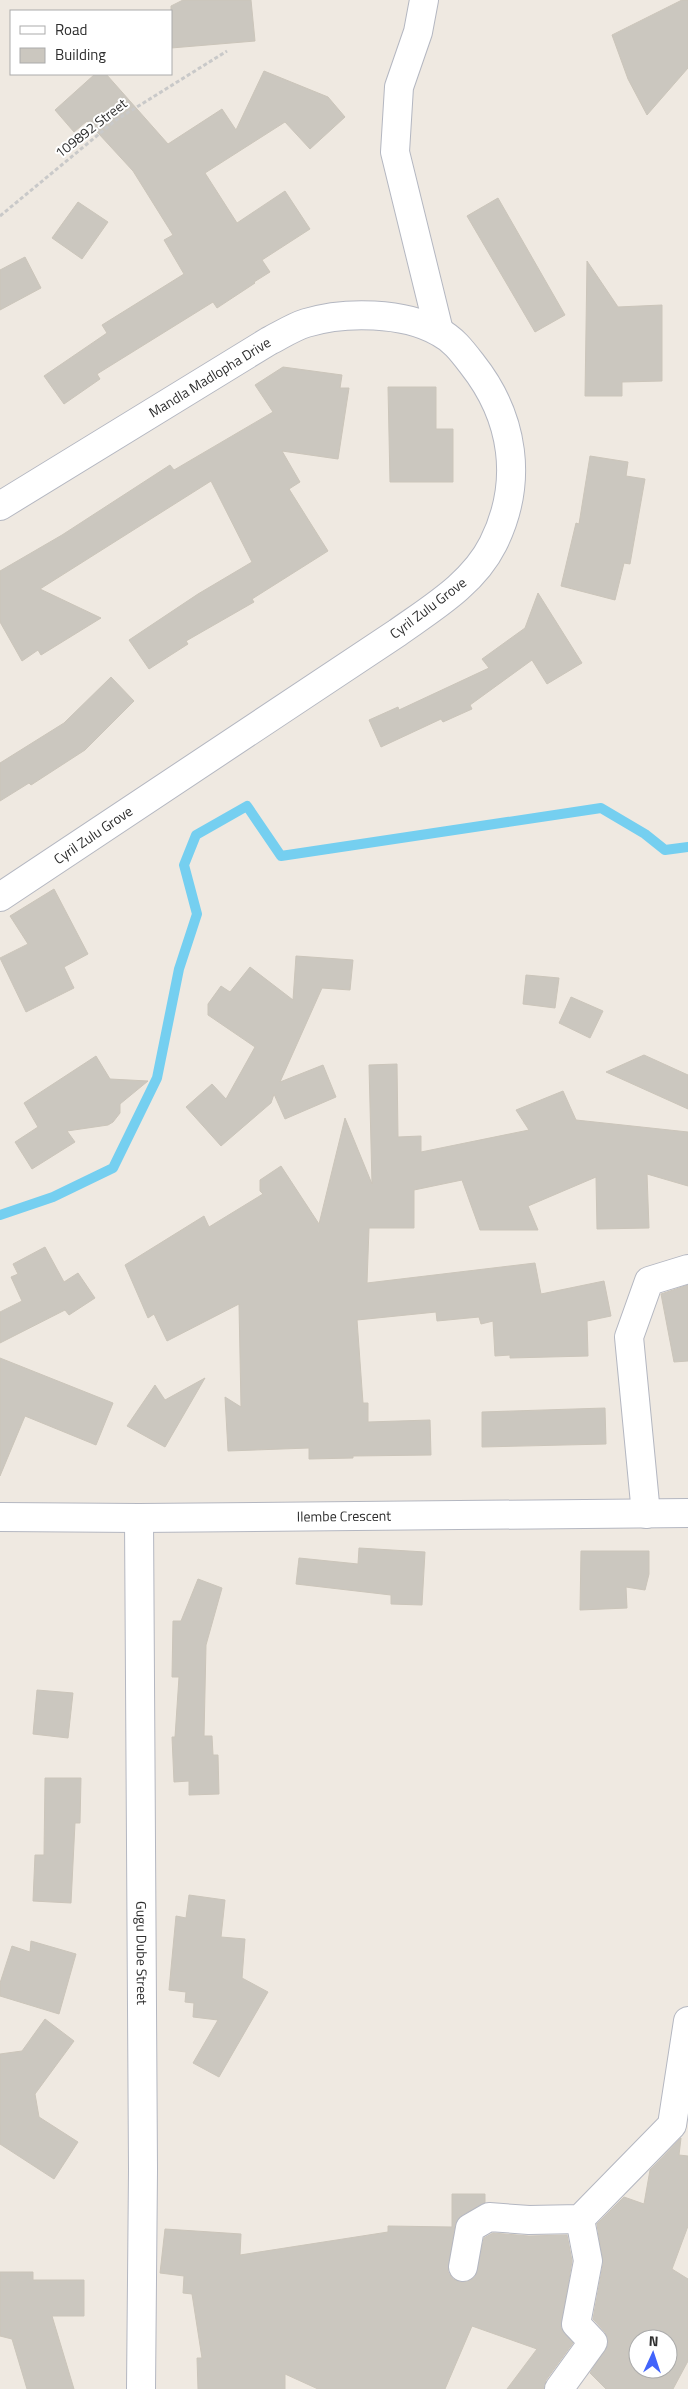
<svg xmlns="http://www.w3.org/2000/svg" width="688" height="2389" font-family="'Titillium Web',sans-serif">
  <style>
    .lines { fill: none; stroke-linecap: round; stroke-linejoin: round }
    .stream { stroke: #75cff0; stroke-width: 10 }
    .building { fill: #cbc7bf; stroke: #cbc5ba; fill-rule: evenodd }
    .minor-casing { stroke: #b4b7c1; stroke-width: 30 }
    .path { stroke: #c9c9c9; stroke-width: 3; stroke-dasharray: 4 2.5; stroke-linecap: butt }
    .minor { stroke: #fff; stroke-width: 28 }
    .labels { text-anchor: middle; stroke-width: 4; stroke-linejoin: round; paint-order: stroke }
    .street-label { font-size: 14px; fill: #2e2e2e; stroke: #fff }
  </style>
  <rect width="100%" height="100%" fill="#efe9e1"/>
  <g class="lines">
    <!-- stream -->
    <path class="stream" d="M 0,1215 L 53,1197 L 113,1168 L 157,1078 L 179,969 L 197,914 L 184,865 L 196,835 L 247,806 L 281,856 L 601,808 L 645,834 L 665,850 L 688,847"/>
  </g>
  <!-- building -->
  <path class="building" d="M 183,0 L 251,0 L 255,41 L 171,48 L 171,6 Z
    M 682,0 L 688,0 L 688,68 L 647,115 L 628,79 L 612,35 Z
    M 264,71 L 328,97 L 345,117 L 310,149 L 285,122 L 205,173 L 237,223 L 285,191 L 310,229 L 262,260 L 270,272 L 254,282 L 255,283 L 217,308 L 213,302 L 97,374 L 100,379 L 64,404 L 44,376 L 107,333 L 102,325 L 184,274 L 164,240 L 173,235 L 133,171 L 87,121 L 74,132 L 55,110 L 95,74 L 106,74 L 168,144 L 222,109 L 236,130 Z
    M 498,198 L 565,315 L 535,332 L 467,216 Z
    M 78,202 L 108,222 L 82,259 L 52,238 Z
    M 25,257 L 41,288 L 0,310 L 0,270 Z
    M 587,261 L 618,307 L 662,305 L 662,381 L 622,382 L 622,396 L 585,396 Z
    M 283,367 L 342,375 L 340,388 L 349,388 L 338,459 L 282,451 L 300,482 L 289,489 L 328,551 L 252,599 L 254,602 L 186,641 L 188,644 L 149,669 L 129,640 L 198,594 L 252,562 L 211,481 L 40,589 L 101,618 L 41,655 L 38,650 L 22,661 L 0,622 L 0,571 L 62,535 L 170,465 L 174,470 L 273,412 L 255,385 Z
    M 388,387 L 436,387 L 436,429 L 453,429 L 453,482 L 390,482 Z
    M 590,456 L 628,462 L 626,476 L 645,479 L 630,564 L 624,563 L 615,600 L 561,586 L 576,523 L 579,524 Z
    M 538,593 L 582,663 L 547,684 L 532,660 L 470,705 L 472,709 L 443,722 L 441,719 L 381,747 L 369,720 L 398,707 L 399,710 L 489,668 L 482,659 L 525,628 Z
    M 111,677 L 134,701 L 85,750 L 31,785 L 29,783 L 0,801 L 0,763 L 64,723 Z
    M 54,889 L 88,954 L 64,967 L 74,988 L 26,1012 L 0,958 L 28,944 L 10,916 Z
    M 296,956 L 353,960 L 350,990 L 322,988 L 280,1082 L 323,1065 L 336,1097 L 285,1119 L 274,1094 L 271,1103 L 221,1146 L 186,1107 L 212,1084 L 226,1099 L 255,1047 L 208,1015 L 208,1004 L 221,986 L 230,992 L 250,967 L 293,1000 Z
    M 526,975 L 559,978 L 555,1008 L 523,1004 Z
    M 571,997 L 603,1011 L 590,1038 L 559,1023 Z
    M 644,1055 L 688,1075 L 688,1109 L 606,1072 Z
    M 96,1056 L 110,1079 L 148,1081 L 120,1104 L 120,1113 L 113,1122 L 108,1125 L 67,1131 L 75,1142 L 32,1169 L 15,1142 L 38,1127 L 24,1103 Z
    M 397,1064 L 398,1137 L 421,1136 L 421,1152 L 529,1130 L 516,1110 L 563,1091 L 576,1120 L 688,1132 L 688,1186 L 647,1174 L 649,1228 L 597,1229 L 596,1177 L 528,1206 L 538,1230 L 480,1230 L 462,1180 L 414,1190 L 414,1228 L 369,1228 L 367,1283 L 535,1263 L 541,1294 L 604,1281 L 611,1316 L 587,1321 L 588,1356 L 510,1358 L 510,1355 L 495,1356 L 493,1321 L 481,1324 L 479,1317 L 437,1321 L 436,1312 L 357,1320 L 363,1403 L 368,1403 L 368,1422 L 430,1420 L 431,1455 L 353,1456 L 353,1458 L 309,1459 L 309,1448 L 228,1451 L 225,1397 L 241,1407 L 239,1304 L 167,1341 L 154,1314 L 148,1318 L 125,1265 L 204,1216 L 209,1227 L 263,1194 L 260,1191 L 260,1180 L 281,1166 L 319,1224 L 345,1118 L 372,1184 L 369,1065 Z
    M 45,1247 L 64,1282 L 78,1273 L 95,1298 L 69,1315 L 65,1310 L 0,1343 L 0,1312 L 22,1301 L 11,1277 L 18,1274 L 13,1264 Z
    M 688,1285 L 688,1361 L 674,1362 L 661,1294 Z
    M 0,1358 L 113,1403 L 96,1445 L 25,1416 L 0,1476 Z
    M 205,1378 L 165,1447 L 127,1426 L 155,1385 L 165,1400 Z
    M 605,1408 L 606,1444 L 482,1447 L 482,1412 Z
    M 359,1548 L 425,1552 L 422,1605 L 391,1604 L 391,1595 L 296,1584 L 299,1558 L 358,1564 Z
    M 581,1551 L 649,1551 L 649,1574 L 645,1590 L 626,1587 L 627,1608 L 580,1610 Z
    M 198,1579 L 222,1588 L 206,1645 L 204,1736 L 212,1736 L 213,1755 L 218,1755 L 219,1794 L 189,1795 L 189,1781 L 174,1782 L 172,1737 L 175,1737 L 179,1677 L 172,1677 L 173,1621 L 181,1621 Z
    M 37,1690 L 73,1693 L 68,1738 L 33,1734 Z
    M 45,1778 L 81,1778 L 80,1823 L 75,1823 L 71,1903 L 33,1901 L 35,1855 L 44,1855 Z
    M 189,1895 L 225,1900 L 221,1937 L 245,1939 L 242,1978 L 268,1992 L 219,2077 L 193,2063 L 218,2020 L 193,2017 L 194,2003 L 185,2002 L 186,1992 L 169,1990 L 176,1916 L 186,1918 Z
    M 31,1941 L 76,1954 L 59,2014 L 0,1996 L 0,1983 L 12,1946 L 30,1952 Z
    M 45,2019 L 74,2041 L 35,2094 L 39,2117 L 78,2142 L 54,2179 L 0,2144 L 0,2054 L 22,2051 Z
    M 681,2138 L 679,2155 L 688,2156 L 688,2226 L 672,2269 L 688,2279 L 688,2361 L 673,2389 L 606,2389 L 590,2373 L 608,2344 L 605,2332 L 593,2319 L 603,2264 L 597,2224 L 624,2197 L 644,2204 L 650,2170 ZM 638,2339 L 668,2339 L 668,2369 L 638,2369 Z
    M 452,2194 L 485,2194 L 485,2203 L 462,2215 L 455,2225 L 448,2272 L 453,2279 L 460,2282 L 469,2281 L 475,2277 L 484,2238 L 493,2233 L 529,2236 L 567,2235 L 572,2261 L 561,2328 L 573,2343 L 546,2380 L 544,2389 L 507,2389 L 537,2349 L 472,2326 L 445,2389 L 318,2389 L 285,2374 L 285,2389 L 198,2389 L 197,2358 L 202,2358 L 192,2294 L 183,2293 L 184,2276 L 160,2273 L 165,2229 L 241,2234 L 240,2255 L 388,2232 L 388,2226 L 452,2227 Z
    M 0,2272 L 33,2272 L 33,2280 L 84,2280 L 84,2316 L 52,2316 L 74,2389 L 27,2389 L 12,2339 L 0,2336 Z"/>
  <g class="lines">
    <defs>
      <g id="minor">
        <path d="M 424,0 L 418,32 L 399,87 L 395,152 L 439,331"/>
        <path id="s1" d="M 0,506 L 269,341 C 281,335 293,327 306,323 C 345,311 404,312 439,332 C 453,339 462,351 472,364 C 514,417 524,482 493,544 C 473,584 432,608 397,633 L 0,897"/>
        <path d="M 646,1514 L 629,1337 L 649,1281 L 688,1269"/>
        <path id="s2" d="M 0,1517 L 139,1518 L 688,1513"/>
        <path id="s3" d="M 139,1518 L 143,2170 L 141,2389"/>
        <path d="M 463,2267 L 470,2228 L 489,2217 L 529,2220 L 580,2219 L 672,2125 L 688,2021"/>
        <path d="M 559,2389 L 593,2342 L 576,2324 L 588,2261 L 580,2219"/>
      </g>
    </defs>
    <!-- minor casing -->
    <use href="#minor" class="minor-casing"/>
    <!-- path -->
    <path class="path" d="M 0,216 L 116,120 L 227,51"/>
    <!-- minor -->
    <use href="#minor" class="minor"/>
  </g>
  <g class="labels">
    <!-- street labels -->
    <g class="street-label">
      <text transform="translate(91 128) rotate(-38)" y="5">109892 Street</text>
      <text dy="5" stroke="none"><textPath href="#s1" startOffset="246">Mandla Madlopha Drive</textPath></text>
      <text transform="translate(428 608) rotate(-37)" y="5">Cyril Zulu Grove</text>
      <text transform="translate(93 835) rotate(-34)" y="5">Cyril Zulu Grove</text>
      <text dy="5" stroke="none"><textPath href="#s2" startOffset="344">Ilembe Crescent</textPath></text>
      <text dy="5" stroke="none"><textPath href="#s3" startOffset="435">Gugu Dube Street</textPath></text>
    </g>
  </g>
  <!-- legend -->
  <rect x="10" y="10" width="162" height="65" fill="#ffffff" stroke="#ababab"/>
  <rect x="20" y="26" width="25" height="8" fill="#ffffff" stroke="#ababab"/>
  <text x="55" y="35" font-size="15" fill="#2e2e2e">Road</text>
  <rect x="20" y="48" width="25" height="15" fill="#cbc7bf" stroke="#ababab"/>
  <text x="55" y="60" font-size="15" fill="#2e2e2e">Building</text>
  <!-- north arrow -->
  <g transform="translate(653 2354) rotate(3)"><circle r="24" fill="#ffffff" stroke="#ababab"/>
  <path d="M0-4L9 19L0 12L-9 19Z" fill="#4264fb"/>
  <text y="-8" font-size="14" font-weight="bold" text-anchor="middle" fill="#2e2e2e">N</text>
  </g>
</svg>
